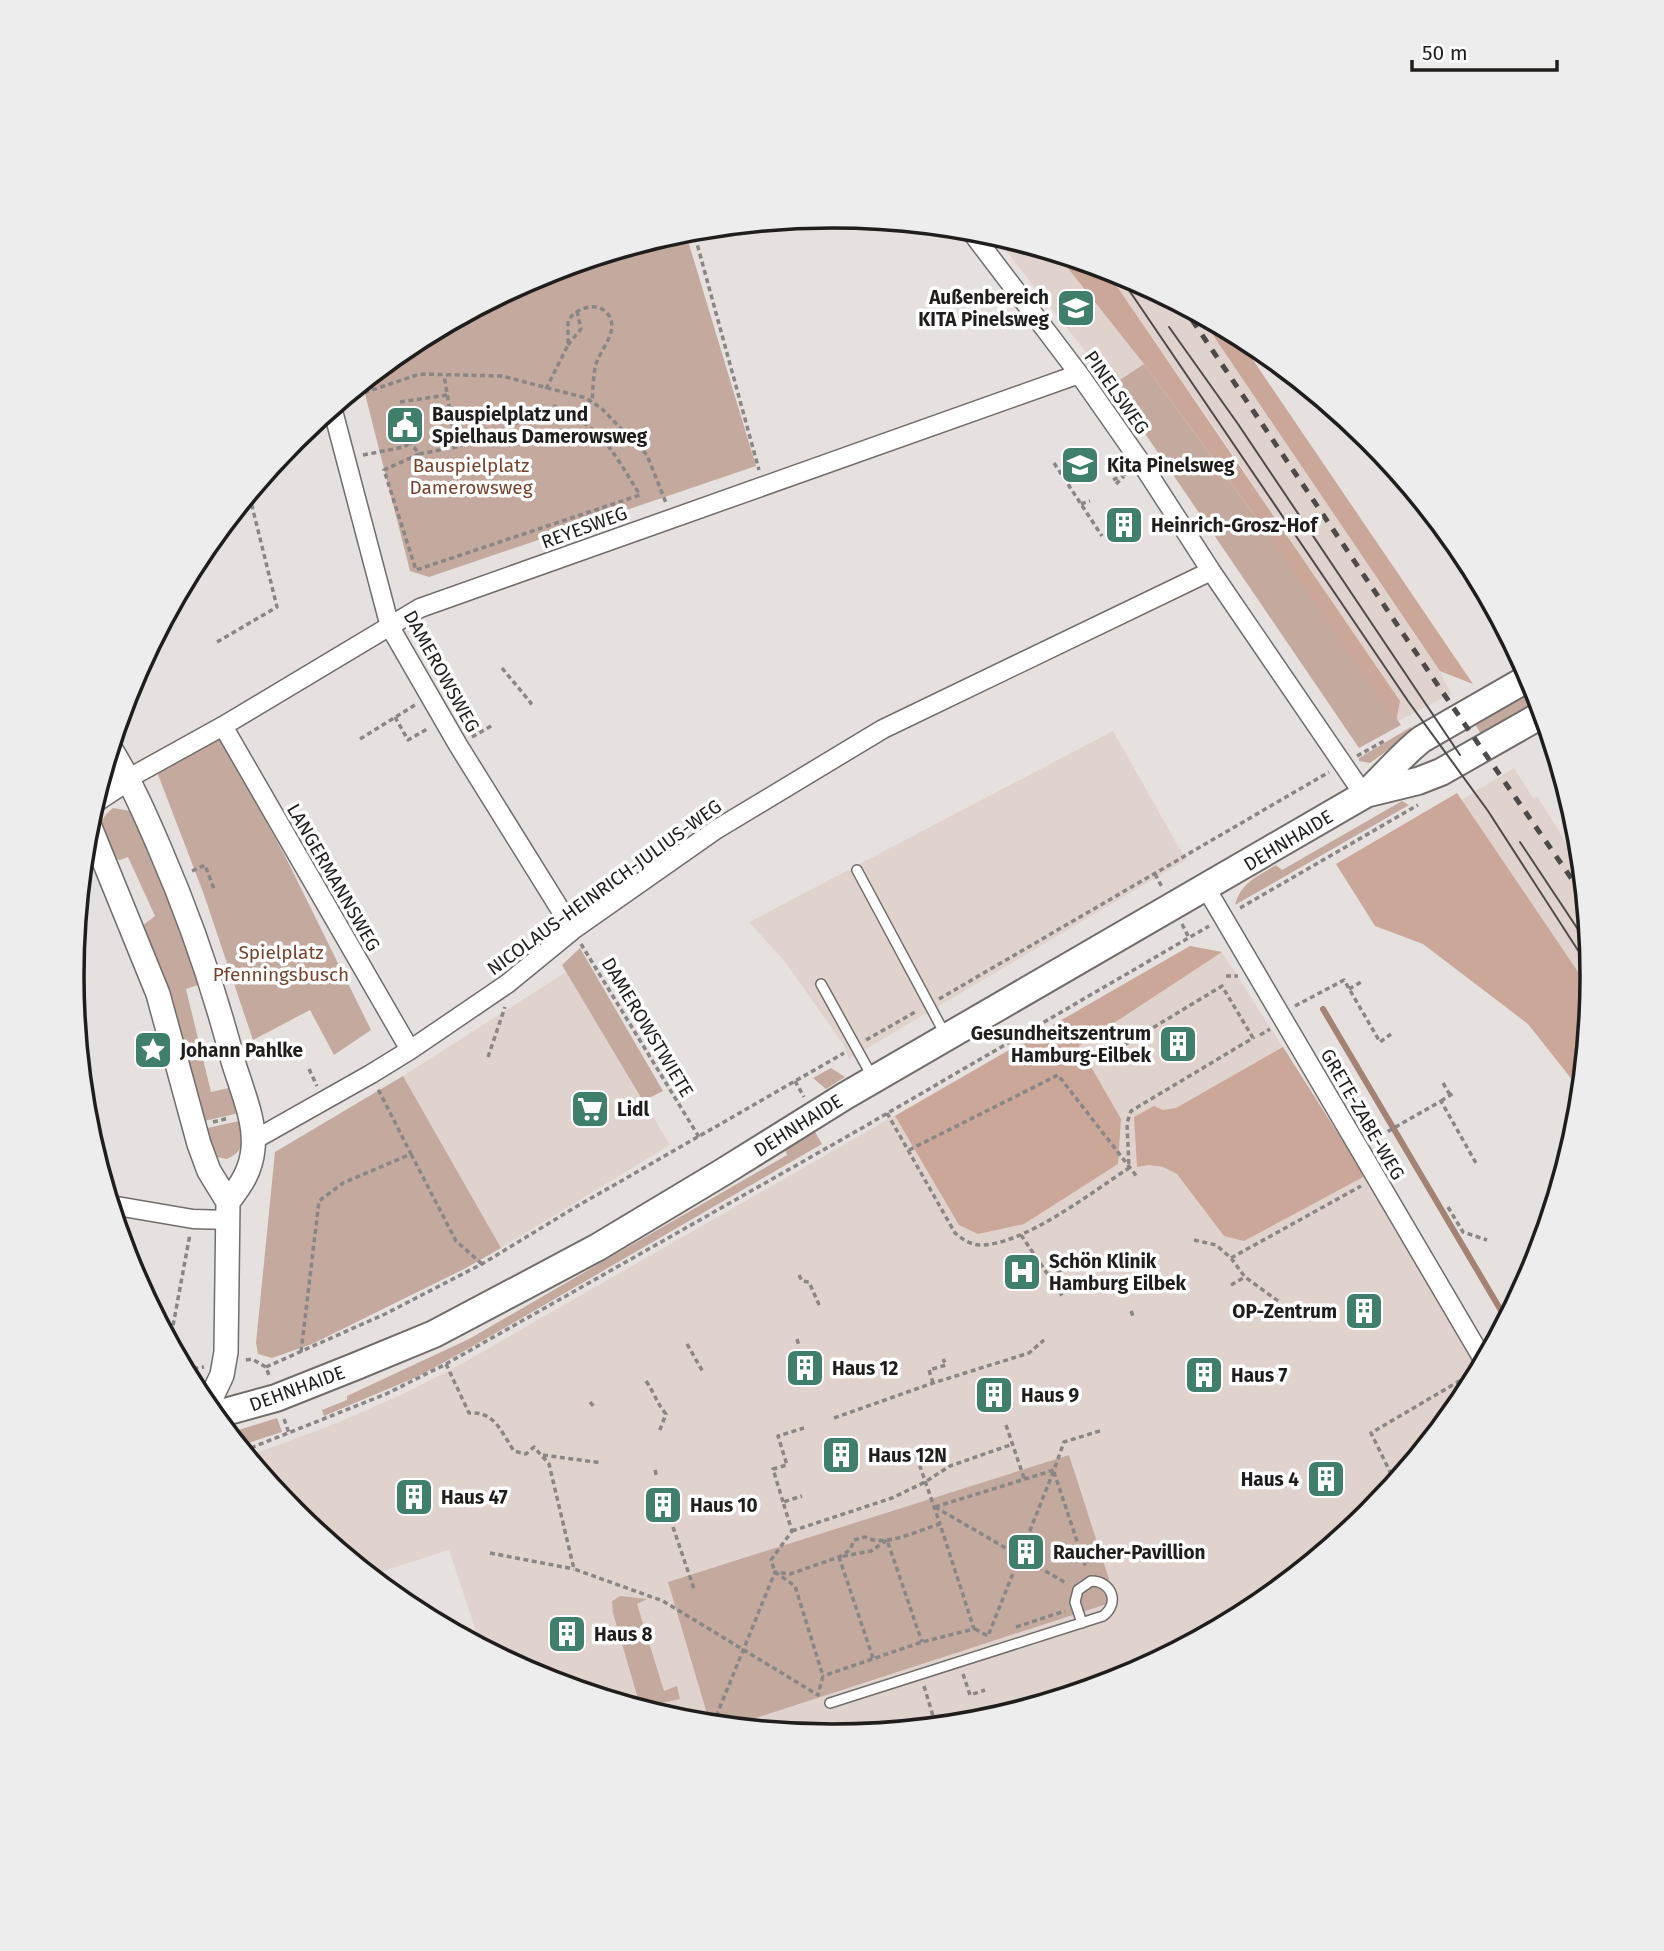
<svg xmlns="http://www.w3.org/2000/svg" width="1664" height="1951" font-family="'Fira Sans',sans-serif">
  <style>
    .built { fill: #e0d3ce }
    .green { fill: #c4a99e }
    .forest { fill: #cba799 }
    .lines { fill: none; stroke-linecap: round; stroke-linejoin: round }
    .stream { stroke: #a48274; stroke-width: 6 }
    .service-casing { stroke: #716d6b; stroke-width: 12 }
    .minor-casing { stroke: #716d6b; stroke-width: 21 }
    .tertiary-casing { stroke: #716d6b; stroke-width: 26 }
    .secondary-casing { stroke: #716d6b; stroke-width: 30 }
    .path { stroke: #8a8685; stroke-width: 3.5; stroke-dasharray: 5 3.5; stroke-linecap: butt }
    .service { stroke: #fff; stroke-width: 9 }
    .minor { stroke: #fff; stroke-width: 18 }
    .tertiary { stroke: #fff; stroke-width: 23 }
    .secondary { stroke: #fff; stroke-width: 26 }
    .tram { stroke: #4d4a49; stroke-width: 2 }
    .rail { stroke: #4d4a49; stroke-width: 5; stroke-dasharray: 9 9; stroke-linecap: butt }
    .labels { text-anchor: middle; stroke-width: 7; stroke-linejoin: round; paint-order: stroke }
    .poi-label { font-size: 19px; font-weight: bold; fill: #201e1d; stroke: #fff; text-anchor: start }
    .street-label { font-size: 19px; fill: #201e1d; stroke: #fff }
    .park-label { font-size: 19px; fill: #76432e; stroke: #fff }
    .rim { fill: none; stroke: #201e1d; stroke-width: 3.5 }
  </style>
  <rect width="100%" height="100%" fill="#e6e1df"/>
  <!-- built -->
  <path class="built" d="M 992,233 L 1056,253 L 1144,364 L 1112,385 Z
    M 1102,267 L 1123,273 L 1198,313 L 1440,671 L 1451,694 L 1396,722 L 1399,701 L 1206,415 Z
    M 1113,731 L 1186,860 L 849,1059 L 843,1044 L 786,963 L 749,922 Z
    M 1514,768 L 1533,798 L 1537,796 L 1582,868 L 1592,976 L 1591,991 L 1461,800 Z
    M 1190,946 L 1222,952 L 1365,1176 L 1479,1370 L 1464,1398 L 1369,1513 L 1254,1608 L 1123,1678 L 980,1721 L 832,1736 L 683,1721 L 541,1678 L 481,1646 L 449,1550 L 370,1575 L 294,1513 L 248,1456 L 337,1423 L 401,1395 L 454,1368 Z
    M 566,972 L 670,1145 L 501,1248 L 403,1076 Z"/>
  <!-- green -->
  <path class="green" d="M 689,244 L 756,466 L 429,577 L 410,571 L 362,382 L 410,343 L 541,273 L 609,253 Z
    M 1144,364 L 1250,509 L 1401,725 L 1359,748 L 1112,385 Z
    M 1535,687 L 1540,703 L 1482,736 L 1474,722 Z
    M 1411,727 L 1414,731 L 1370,763 L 1359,761 L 1359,758 Z
    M 221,738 L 286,858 L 371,1030 L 334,1055 L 310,1010 L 253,1040 L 203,892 L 157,772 Z
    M 1402,801 L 1409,805 L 1235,905 C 1241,882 1258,876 1276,865 L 1282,870 Z
    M 113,808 L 130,811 L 168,891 L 201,984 L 186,989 L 211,1092 L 233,1087 L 239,1113 L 200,1122 L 142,926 L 155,916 L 128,857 L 120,860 L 112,858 C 102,836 91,826 113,808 Z
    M 580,948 L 663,1091 L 643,1101 L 562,965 Z
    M 831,1068 L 845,1077 L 826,1089 L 813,1078 Z
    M 403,1076 L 501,1248 L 466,1268 L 312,1344 L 272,1358 L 258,1354 L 256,1343 L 275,1152 Z
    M 239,1121 C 243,1138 246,1151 227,1159 L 212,1156 L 203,1129 Z
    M 815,1132 L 822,1144 L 475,1345 L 421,1375 L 324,1416 L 322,1410 L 347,1400 L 347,1396 L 469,1339 L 787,1155 L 785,1149 Z
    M 277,1418 L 282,1432 L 239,1446 L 229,1433 Z
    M 1069,1455 L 1116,1601 L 731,1726 L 710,1724 L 668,1582 Z
    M 620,1596 L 647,1599 L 637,1604 L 664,1691 L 677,1686 L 680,1699 L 648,1706 L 639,1702 L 613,1613 L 612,1601 Z"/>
  <!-- forest -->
  <path class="forest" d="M 1056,253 L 1102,267 L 1120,291 L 1400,701 L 1396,722 L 1250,509 L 1144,364 Z
    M 1198,313 L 1234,332 L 1473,684 L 1440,671 Z
    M 1457,793 L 1591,991 L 1581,1091 L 1528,1024 L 1423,944 L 1375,926 L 1336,864 Z
    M 1190,946 L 1222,952 L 1079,1046 L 1121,1119 L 1118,1164 L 1024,1224 L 978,1234 L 959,1225 L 895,1116 Z
    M 1283,1047 L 1365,1176 L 1244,1241 L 1224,1236 L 1177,1174 L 1163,1167 L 1149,1165 L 1137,1167 L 1134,1117 L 1154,1106 L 1163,1110 L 1176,1108 Z"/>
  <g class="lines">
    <!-- stream -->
    <path class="stream" d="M 1323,1009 L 1506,1319"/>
    <defs>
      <path id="service" d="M 857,870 L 946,1036
        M 821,984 L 873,1078
        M 830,1703 L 1103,1616 C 1120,1603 1112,1581 1091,1581 L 1078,1590 L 1075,1602 L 1082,1623"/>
      <path id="minor" d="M 969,229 L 1079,374 L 1142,464 L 1211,571 L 1364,795
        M 332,407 L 390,627 L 458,745 L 573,930
        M 223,726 L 410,1050
        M 129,778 L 223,726 L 420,608 L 1079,374
        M 1206,888 L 1484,1361
        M 254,1140 L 371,1074 L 410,1050 L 507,984 L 573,930 L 717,829 L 883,729 L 1211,571
        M 111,1205 L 193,1219 L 229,1220"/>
      <path id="tertiary" d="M 110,748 C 130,780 145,814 160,849 C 190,918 214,988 233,1061 C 241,1088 256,1121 253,1149 C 251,1171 241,1185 228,1202
        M 94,801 L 129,778
        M 88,822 L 158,994 L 199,1144 L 209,1171 L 228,1202 L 226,1352 L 222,1375 L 207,1407"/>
      <path id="secondary" d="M 1369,793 L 1418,781 L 1441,772 L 1543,714
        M 214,1415 L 276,1398 L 354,1367 L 434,1334 L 538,1279 L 598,1247 L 723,1172 L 845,1096 L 1364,795 C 1384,777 1400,756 1422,739 L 1530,677"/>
    </defs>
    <!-- service casing -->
    <use href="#service" class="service-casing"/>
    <!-- minor casing -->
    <use href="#minor" class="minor-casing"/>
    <!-- tertiary casing -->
    <use href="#tertiary" class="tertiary-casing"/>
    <!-- secondary casing -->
    <use href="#secondary" class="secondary-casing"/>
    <!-- path -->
    <path class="path" d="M 693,229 L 759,470
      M 568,345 L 581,329 L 577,311
      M 546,389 L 568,345 L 568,321 C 572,315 577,310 585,308 C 592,306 600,306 606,312 C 623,330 598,350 595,368 C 593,379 593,391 592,402
      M 348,398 L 420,374 L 502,376 L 586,398 L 601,408 L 647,455 L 666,503
      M 400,402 L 447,395
      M 419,454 L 384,470 L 416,570 L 640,495 C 613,452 603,428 554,406 L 497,432 L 456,447
      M 363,455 L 404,447 L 407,445 L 409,440 L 419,454 L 456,447 L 444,375
      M 1054,463 L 1102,536
      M 1113,480 L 1129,472
      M 1116,484 L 1124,476
      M 1081,504 L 1090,501
      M 217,642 L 277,607 L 252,506 L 238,510 L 237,507
      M 502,668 L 531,703 L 527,705
      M 395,717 L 408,740 L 429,728
      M 472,737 L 493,725
      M 360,739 L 415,705
      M 1357,756 L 1384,741
      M 192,871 L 205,865 L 214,889
      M 1155,874 L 1162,887
      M 1240,908 L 1418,805
      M 1182,924 L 1189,938
      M 581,944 L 699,1137
      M 1226,976 L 1238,976
      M 1349,989 L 1361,982
      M 939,999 L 1329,772
      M 1295,1006 L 1344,980 L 1380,1042 L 1391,1034
      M 1260,1035 L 1270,1029
      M 866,1040 L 917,1011
      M 488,1057 L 505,1007
      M 309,1069 L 317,1086
      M 795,1081 L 804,1097
      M 1443,1083 L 1450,1095
      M 1441,1101 L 1455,1092
      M 887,1113 L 955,1233 C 962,1239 969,1244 979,1245 C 1023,1246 1092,1192 1129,1168 L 1127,1123 L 1131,1111 L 1253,1038 L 1222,986 L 1121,1047
      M 213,1122 L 229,1118
      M 1373,1140 L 1441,1101 L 1477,1165
      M 909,1150 L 1058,1075 L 1138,1178
      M 411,1154 L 456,1241 L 482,1264
      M 1448,1207 L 1463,1232 L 1487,1240
      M 1021,1235 L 1063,1297
      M 1194,1240 L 1216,1245 L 1231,1258 L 1245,1277 L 1278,1301
      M 1231,1258 L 1361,1186
      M 799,1275 L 802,1281 L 809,1282 L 820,1307
      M 1050,1277 L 1064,1268
      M 1231,1285 L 1245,1277
      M 1131,1311 L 1133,1316
      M 797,1339 L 799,1346
      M 170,1342 L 190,1234
      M 687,1344 L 703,1372
      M 301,1352 L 319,1201 L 343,1183 L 411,1154 L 378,1089
      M 246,1360 L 252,1359 L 266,1367 L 270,1378
      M 446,1364 L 469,1413 C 495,1411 501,1432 514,1451 L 526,1454 L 534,1447 L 549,1464 L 574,1569 L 663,1601 L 818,1695 L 823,1676 L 795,1586 L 775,1572 L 771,1560 L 792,1531 L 783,1502 L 802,1496
      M 266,1367 L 385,1314 L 482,1264 L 574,1208 L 844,1053
      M 185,1370 L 204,1367
      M 646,1381 C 655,1394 656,1402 666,1414 L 659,1432
      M 933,1383 L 929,1370 L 946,1365 L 943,1359
      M 590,1402 L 595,1408
      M 834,1418 L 933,1383 L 1029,1353 L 1044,1340
      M 284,1419 L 289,1433
      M 1006,1425 L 1024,1478
      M 914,1449 L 940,1524
      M 243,1451 L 386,1394 L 446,1364 L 862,1128 L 1209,926
      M 543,1455 L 602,1463
      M 655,1470 L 657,1478
      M 1054,1472 L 1086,1568
      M 1395,1482 L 1371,1433 L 1473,1373
      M 783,1502 L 773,1469 L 787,1465 L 778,1436 L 804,1428
      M 935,1507 L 1054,1470 L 1064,1442 L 1103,1430
      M 935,1507 L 1066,1583
      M 673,1527 L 694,1589
      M 792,1531 L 892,1498 L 925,1482 L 950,1466 L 1013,1444
      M 490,1553 L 574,1569
      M 1016,1627 L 1065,1611
      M 975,1629 L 988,1636 L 1054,1470
      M 873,1658 L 839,1557 L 871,1551 L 887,1540 L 922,1642
      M 963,1674 L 970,1695 L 985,1690
      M 924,1686 L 936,1726
      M 713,1724 L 775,1572 L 790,1574 L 839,1557 L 850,1550 L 854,1540 L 865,1537 C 886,1548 918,1530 940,1524 L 974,1629 L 922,1642 L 823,1676"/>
    <!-- service -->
    <use href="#service" class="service"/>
    <!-- minor -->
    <use href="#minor" class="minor"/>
    <!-- tertiary -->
    <use href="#tertiary" class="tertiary"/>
    <!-- secondary -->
    <use href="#secondary" class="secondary"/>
    <!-- tram -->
    <path class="tram" d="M 1116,271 L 1408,701 L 1488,811 L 1592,972
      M 1169,327 L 1238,424 L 1460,755
      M 1520,842 L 1589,946"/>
    <!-- rail -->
    <path class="rail" d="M 1182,305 L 1439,687 L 1585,898"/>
  </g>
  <!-- icons -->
  <defs>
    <symbol id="school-square" viewBox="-11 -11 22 22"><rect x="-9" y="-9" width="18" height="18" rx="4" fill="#407f6b" stroke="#fff"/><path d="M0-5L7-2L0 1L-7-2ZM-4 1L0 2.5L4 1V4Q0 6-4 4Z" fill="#fff"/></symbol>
    <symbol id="civic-square" viewBox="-11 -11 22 22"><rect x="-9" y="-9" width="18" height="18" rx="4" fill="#407f6b" stroke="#fff"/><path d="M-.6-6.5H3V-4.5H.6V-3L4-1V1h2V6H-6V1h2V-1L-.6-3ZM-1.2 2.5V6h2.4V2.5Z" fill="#fff"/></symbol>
    <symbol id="building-square" viewBox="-11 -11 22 22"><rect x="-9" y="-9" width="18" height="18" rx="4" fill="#407f6b" stroke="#fff"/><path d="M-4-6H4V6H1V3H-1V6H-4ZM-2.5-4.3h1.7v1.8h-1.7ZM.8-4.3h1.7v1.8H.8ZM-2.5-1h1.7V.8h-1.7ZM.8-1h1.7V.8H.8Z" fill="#fff"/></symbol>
    <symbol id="sight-square" viewBox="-11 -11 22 22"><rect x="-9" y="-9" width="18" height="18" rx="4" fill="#407f6b" stroke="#fff"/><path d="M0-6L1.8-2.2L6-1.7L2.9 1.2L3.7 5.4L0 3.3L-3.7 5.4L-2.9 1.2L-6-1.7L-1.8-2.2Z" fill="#fff"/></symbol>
    <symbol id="supermarket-square" viewBox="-11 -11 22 22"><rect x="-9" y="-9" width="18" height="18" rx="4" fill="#407f6b" stroke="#fff"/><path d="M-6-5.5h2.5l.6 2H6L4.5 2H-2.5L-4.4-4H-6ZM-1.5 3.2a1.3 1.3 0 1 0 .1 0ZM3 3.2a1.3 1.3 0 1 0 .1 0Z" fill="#fff"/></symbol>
    <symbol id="hospital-square" viewBox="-11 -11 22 22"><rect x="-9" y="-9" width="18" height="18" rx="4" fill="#407f6b" stroke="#fff"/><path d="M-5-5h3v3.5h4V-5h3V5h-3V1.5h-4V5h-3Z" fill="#fff"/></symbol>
  </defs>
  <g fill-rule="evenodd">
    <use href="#school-square" x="1054" y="286" width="44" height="44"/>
    <use href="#civic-square" x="383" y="403" width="44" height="44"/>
    <use href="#school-square" x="1058" y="443" width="44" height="44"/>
    <use href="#building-square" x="1102" y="503" width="44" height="44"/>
    <use href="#building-square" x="1156" y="1022" width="44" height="44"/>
    <use href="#sight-square" x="131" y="1028" width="44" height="44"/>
    <use href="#supermarket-square" x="568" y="1087" width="44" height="44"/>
    <use href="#hospital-square" x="1000" y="1250" width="44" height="44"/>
    <use href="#building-square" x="1342" y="1289" width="44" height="44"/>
    <use href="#building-square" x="783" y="1346" width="44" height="44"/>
    <use href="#building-square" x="1182" y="1353" width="44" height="44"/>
    <use href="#building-square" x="972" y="1373" width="44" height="44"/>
    <use href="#building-square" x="819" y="1433" width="44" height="44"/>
    <use href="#building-square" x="1304" y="1457" width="44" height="44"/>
    <use href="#building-square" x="392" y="1475" width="44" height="44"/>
    <use href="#building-square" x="641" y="1483" width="44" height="44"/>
    <use href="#building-square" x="1004" y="1530" width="44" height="44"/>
    <use href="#building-square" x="545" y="1612" width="44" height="44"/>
  </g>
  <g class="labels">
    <!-- poi labels -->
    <g class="poi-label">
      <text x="1049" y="304" text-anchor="end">Außenbereich<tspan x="1049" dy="22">KITA Pinelsweg</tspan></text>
      <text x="432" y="421">Bauspielplatz und<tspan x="432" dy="22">Spielhaus Damerowsweg</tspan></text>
      <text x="1107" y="472">Kita Pinelsweg</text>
      <text x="1151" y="532">Heinrich-Grosz-Hof</text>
      <text x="1151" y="1040" text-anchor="end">Gesundheitszentrum<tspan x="1151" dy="22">Hamburg-Eilbek</tspan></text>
      <text x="180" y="1057">Johann Pahlke</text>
      <text x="617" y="1116">Lidl</text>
      <text x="1049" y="1268">Schön Klinik<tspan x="1049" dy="22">Hamburg Eilbek</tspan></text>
      <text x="1337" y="1318" text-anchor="end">OP-Zentrum</text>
      <text x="832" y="1375">Haus 12</text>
      <text x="1231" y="1382">Haus 7</text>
      <text x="1021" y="1402">Haus 9</text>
      <text x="868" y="1462">Haus 12N</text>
      <text x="1299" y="1486" text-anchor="end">Haus 4</text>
      <text x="441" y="1504">Haus 47</text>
      <text x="690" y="1512">Haus 10</text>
      <text x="1053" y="1559">Raucher-Pavillion</text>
      <text x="594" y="1641">Haus 8</text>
    </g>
    <!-- street labels -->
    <g class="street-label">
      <text transform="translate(1117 392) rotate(55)" y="7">PINELSWEG</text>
      <text transform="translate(584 527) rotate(-20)" y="7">REYESWEG</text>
      <text transform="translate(442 671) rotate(61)" y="7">DAMEROWSWEG</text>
      <text transform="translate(1288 840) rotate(-31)" y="7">DEHNHAIDE</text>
      <text transform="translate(334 877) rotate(60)" y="7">LANGERMANNSWEG</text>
      <text transform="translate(604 887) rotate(-36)" y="7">NICOLAUS-HEINRICH-JULIUS-WEG</text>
      <text transform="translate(648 1027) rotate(59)" y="7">DAMEROWSTWIETE</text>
      <text transform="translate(1363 1114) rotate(60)" y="7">GRETE-ZABE-WEG</text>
      <text transform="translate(798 1125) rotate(-32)" y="7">DEHNHAIDE</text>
      <text transform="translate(297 1388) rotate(-20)" y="7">DEHNHAIDE</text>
    </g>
    <!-- park labels -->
    <g class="park-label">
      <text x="471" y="472">Bauspielplatz<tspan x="471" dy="22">Damerowsweg</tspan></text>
      <text x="281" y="959">Spielplatz<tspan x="281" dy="22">Pfenningsbusch</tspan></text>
    </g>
  </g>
  <!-- crop -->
  <path d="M0 0H1664V1951H0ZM84 976a748 748 0 1 1 1496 0a748 748 0 1 1-1496 0Z" fill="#ededed" fill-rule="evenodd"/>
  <path class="rim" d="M84 976a748 748 0 1 1 1496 0a748 748 0 1 1-1496 0Z"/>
  <!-- scale -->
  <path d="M1412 60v10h145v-10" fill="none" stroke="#201e1d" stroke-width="3.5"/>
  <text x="1422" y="60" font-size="21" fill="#201e1d" stroke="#ffffff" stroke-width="5" paint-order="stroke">50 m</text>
</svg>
